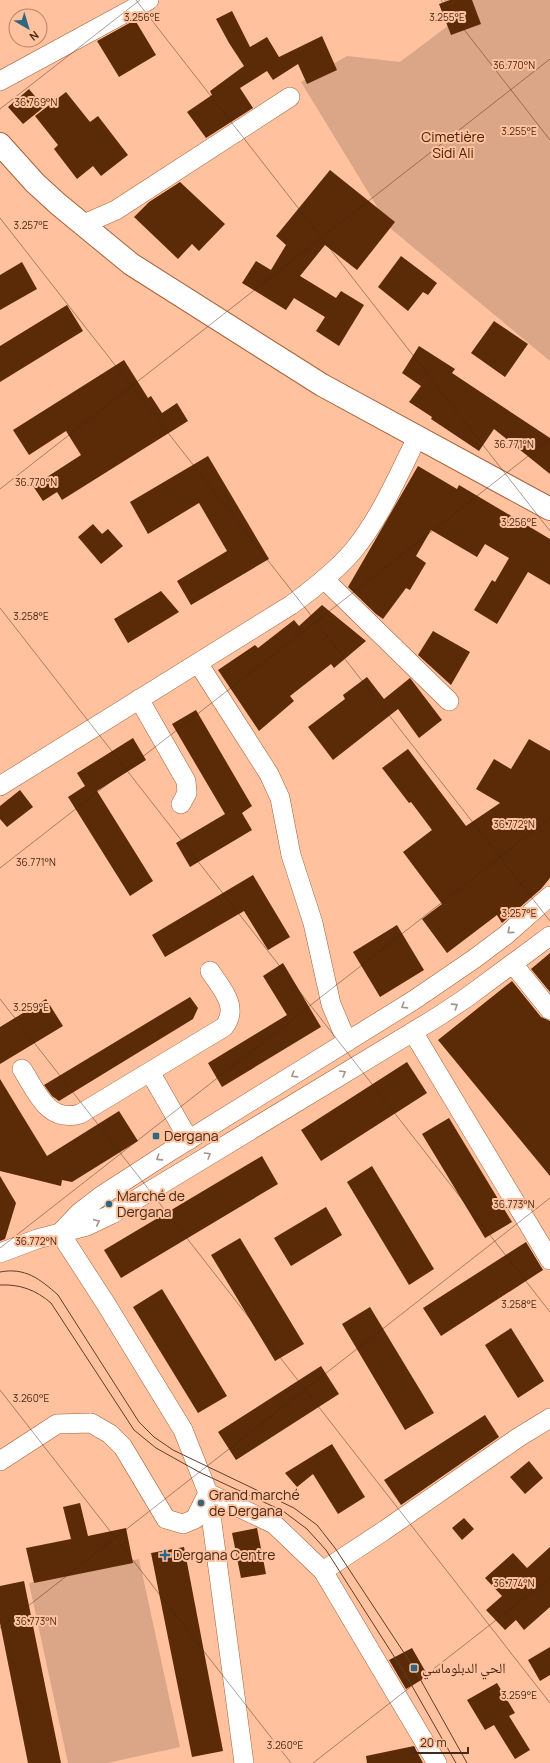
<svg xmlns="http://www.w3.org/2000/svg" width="550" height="1763" font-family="Manrope,'Noto Naskh Arabic',sans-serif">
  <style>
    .green { fill: #dba587 }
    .building { fill: #5b2a06 }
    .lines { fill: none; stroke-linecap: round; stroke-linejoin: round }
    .minor-casing { stroke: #a76238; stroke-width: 20 }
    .major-casing { stroke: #a76238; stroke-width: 24 }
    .minor { stroke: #fff; stroke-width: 19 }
    .major { stroke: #fff; stroke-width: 22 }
    .tram { stroke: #603e2a; stroke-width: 1 }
    .oneway { stroke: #a2948b }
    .ticks { fill: none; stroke: #462917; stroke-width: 1; stroke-opacity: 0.45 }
    .poi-dot { fill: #2f6781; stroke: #ffc19e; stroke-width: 1.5 }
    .labels { text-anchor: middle; stroke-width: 4; stroke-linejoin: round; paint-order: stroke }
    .park-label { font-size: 14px; fill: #461e02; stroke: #ffc19e }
    .poi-label { font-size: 14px; fill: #462917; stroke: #ffc19e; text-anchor: start }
    .ticks-label { font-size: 10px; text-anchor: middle; fill: #462917; stroke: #ffc19e; stroke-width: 4; stroke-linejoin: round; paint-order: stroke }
  </style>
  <rect width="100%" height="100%" fill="#ffc19e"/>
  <!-- green -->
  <path class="green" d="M 444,0 L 550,0 L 550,361 L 390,228 L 301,82 L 347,56 L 400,62 L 449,25 Z
    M 139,1559 L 180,1747 L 107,1763 L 68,1763 L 29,1583 Z"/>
  <!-- building -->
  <path class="building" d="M 450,0 L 472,0 L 481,24 L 451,35 L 439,4 Z
    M 232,11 L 250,47 L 267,37 L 279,57 L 322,36 L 337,70 L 307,84 L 298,64 L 273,80 L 267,71 L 240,88 L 253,108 L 206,138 L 187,112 L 212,95 L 210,91 L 244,66 L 229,43 L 216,19 Z
    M 135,20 L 156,55 L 119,77 L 97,41 Z
    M 29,89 L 44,107 L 23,124 L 8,107 Z
    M 66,92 L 90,122 L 98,116 L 128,155 L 101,176 L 93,166 L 77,179 L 54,149 L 58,145 L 35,116 Z
    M 330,170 L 395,222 L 357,270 L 325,245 L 300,276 L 336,298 L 341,291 L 364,305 L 339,346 L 316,331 L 325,317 L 294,298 L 286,310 L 242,283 L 256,261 L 271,270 L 286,245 L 276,236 Z
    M 180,182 L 225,224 L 199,251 L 192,244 L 178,259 L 134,217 L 149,202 Z
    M 401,256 L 437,283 L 428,295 L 423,292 L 408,311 L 378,287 Z
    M 22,262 L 37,289 L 0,310 L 0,275 Z
    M 67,305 L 83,331 L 0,382 L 0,346 Z
    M 494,321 L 528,344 L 505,377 L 471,353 Z
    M 419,346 L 455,369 L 452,373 L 550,438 L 550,474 L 494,429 L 479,451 L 431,419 L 432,417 L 409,402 L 421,386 L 402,373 Z
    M 124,360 L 148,398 L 151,396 L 162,413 L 177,403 L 188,421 L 62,500 L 57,492 L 43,501 L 33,486 L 81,455 L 66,431 L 29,455 L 13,430 Z
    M 208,456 L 269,559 L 191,605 L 177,581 L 227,551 L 199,503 L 148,534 L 130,502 Z
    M 418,466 L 457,489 L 459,485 L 550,539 L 550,585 L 528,572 L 497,624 L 474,610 L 492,580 L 495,582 L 509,558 L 485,544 L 477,557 L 431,530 L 416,556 L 426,563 L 410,590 L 406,588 L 383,619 L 376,614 L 348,587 Z
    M 93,524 L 102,534 L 108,529 L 123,546 L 101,564 L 78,537 Z
    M 161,591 L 179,612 L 128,643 L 114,619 Z
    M 322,605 L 366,641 L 334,668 L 331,664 L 290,696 L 294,701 L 259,731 L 218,670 L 255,645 L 258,648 L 294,620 L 299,626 Z
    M 433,631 L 470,652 L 451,685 L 418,655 Z
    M 367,677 L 384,699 L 410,678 L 442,720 L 419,738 L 398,709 L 333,760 L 308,727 L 345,699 L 343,695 Z
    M 196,710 L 252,806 L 242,813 L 252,830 L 190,867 L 176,843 L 225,814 L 172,724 Z
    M 133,738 L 146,760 L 97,791 L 153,881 L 130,896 L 68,797 L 85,786 L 77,773 Z
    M 529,739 L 550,751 L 550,878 L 541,889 L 502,923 L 497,915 L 447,953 L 422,919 L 442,904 L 403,852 L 432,830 L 411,802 L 409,803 L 382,768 L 408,749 L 466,826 L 500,803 L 476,789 L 494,759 L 511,769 Z
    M 20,790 L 33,807 L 7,827 L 0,819 L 0,806 Z
    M 253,875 L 290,937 L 268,950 L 244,911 L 165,957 L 152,935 Z
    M 397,925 L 424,970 L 380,997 L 353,952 Z
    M 550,953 L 550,992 L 531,969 Z
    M 283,963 L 321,1027 L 222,1087 L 208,1063 L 287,1015 L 263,976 Z
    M 512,981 L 541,1017 L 550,1021 L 550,1176 L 438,1040 Z
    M 190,997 L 198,1008 L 193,1019 L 59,1101 L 52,1096 L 44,1085 Z
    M 46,999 L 63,1026 L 0,1064 L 0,1027 Z
    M 407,1062 L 427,1093 L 321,1161 L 301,1130 Z
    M 0,1079 L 47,1156 L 119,1111 L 138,1141 L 72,1182 L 62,1180 L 61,1186 L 0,1171 Z
    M 449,1118 L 512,1222 L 485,1238 L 422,1134 Z
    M 262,1156 L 278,1184 L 121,1278 L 104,1250 Z
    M 372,1166 L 434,1269 L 409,1285 L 347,1182 Z
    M 0,1176 L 16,1203 L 5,1239 L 0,1241 Z
    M 326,1207 L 342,1235 L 291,1266 L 274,1238 Z
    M 240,1238 L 304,1344 L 275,1361 L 211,1255 Z
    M 526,1242 L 543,1270 L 441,1336 L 423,1308 Z
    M 162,1289 L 227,1396 L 198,1413 L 133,1307 Z
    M 370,1307 L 434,1413 L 405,1430 L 342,1324 Z
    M 511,1328 L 544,1381 L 518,1398 L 485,1345 Z
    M 321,1366 L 339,1394 L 236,1460 L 218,1432 Z
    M 485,1415 L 499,1437 L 401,1505 L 384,1480 Z
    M 332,1444 L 365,1497 L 338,1514 L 313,1474 L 297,1487 L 285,1473 Z
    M 529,1461 L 543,1478 L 525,1494 L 510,1477 Z
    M 80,1503 L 88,1536 L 126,1528 L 133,1563 L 34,1583 L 26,1548 L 71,1539 L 63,1507 Z
    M 464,1518 L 474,1529 L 462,1540 L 452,1528 Z
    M 257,1528 L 266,1574 L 241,1578 L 232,1533 Z
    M 184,1547 L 223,1751 L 192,1757 L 151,1553 Z
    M 550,1547 L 550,1607 L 524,1630 L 516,1620 L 505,1630 L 486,1610 L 502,1596 L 485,1578 L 513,1553 L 527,1568 Z
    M 24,1581 L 46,1690 L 61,1763 L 28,1763 L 0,1623 L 0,1586 Z
    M 550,1647 L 550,1675 L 540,1681 L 528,1660 Z
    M 412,1648 L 428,1676 L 406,1689 L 389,1660 Z
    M 497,1683 L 515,1713 L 509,1716 L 530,1750 L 515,1759 L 494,1725 L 485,1730 L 467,1700 Z
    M 414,1746 L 423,1763 L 367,1763 L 366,1756 Z"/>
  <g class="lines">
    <defs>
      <path id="minor" d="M 0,81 L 149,0
        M 82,225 L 116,210 L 290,97
        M 324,579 L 449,701
        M 198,663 L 269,774 L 280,798 L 291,855 L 313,923 L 331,1004 L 347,1042
        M 139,699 L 186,781 L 187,793 L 181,804
        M 0,786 L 291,605 C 313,589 335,572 353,551 C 381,517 398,475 418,436
        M 513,964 L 550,1010
        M 413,1032 L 550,1260
        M 22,1069 C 37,1092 47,1123 80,1114 L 224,1027 C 240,1007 221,988 210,971
        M 150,1072 L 189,1140
        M 60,1233 L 79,1213 L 101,1196 L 169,1152 L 414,1000 L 474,959 L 506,935 L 550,896
        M 60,1233 L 106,1304 L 183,1430 L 208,1493 L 244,1763
        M 0,1253 L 37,1239 L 87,1226 L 112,1214 L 439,1016 L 466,998 L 550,936
        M 0,1461 L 57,1424 L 91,1423 L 110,1434 L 123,1447 L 166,1519 L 183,1524 L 195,1519 L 208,1493
        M 208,1493 L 274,1524 L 323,1571 L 437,1763
        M 323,1571 L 385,1530 L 519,1437 L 550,1418"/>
      <path id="major" d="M 0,144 L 35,183 L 58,204 L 131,264 L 322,385 L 550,509"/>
    </defs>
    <!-- minor casing -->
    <use href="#minor" class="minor-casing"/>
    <!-- major casing -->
    <use href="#major" class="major-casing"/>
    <!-- minor -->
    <use href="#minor" class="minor"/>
    <!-- major -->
    <use href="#major" class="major"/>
    <!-- tram -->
    <path class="tram" d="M 0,1272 C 25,1267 40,1279 58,1295 L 139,1422 L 154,1437 L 173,1450 L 294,1508 L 317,1525 L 335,1548 L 414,1668 L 467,1763
      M 0,1285 C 20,1284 36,1290 51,1303 L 134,1430 L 156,1448 L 199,1472 L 283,1511 L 307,1529 L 326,1550 L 404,1672 L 456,1763"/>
  </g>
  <!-- one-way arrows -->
  <defs><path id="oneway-chevron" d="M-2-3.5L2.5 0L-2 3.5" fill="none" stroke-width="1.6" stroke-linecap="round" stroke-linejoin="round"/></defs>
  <g class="oneway">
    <use href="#oneway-chevron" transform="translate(510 931) rotate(140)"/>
    <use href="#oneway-chevron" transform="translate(404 1006) rotate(148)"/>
    <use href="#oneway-chevron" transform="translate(455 1006) rotate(-33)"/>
    <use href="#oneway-chevron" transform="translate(343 1073) rotate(-31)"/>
    <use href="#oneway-chevron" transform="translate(294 1075) rotate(148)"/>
    <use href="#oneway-chevron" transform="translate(208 1155) rotate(-31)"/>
    <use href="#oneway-chevron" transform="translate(159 1158) rotate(147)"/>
    <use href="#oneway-chevron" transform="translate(97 1222) rotate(-25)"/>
  </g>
  <!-- ticks -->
  <path class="ticks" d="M 136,0 L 550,531M 441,0 L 550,140M 0,109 L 140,0M 0,218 L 550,921M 0,489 L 550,59M 0,608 L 550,1312M 0,868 L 550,439M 0,999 L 550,1703M 0,1248 L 550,818M 0,1390 L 291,1763M 0,1628 L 550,1198M 313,1763 L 550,1578"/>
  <!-- markers -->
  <g class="poi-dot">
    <rect x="152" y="1132" width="8" height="8" rx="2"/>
    <circle cx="109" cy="1204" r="4"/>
    <circle cx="201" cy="1503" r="4"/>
    <path d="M163 1549h4v4h4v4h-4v4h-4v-4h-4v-4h4z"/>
    <rect x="410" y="1664" width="8" height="8" rx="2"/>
  </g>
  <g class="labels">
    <!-- park labels -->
    <g class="park-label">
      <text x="453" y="142">Cimetière<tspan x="453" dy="16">Sidi Ali</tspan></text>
    </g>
    <!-- poi labels -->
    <g class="poi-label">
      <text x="164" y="1141">Dergana</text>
      <text x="117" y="1201">Marché de<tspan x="117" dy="16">Dergana</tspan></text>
      <text x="209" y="1500">Grand marché<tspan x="209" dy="16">de Dergana</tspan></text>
      <text x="173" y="1560">Dergana Centre</text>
      <text x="422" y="1673">الحي الدبلوماسي</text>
    </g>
  </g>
  <g class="ticks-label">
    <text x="142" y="21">3.256°E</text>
    <text x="447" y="21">3.255°E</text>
    <text x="514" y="69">36.770°N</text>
    <text x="36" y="106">36.769°N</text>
    <text x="519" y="135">3.255°E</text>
    <text x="31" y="229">3.257°E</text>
    <text x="514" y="448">36.771°N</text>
    <text x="36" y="486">36.770°N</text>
    <text x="519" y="526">3.256°E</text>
    <text x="31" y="620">3.258°E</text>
    <text x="514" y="828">36.772°N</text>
    <text x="36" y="866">36.771°N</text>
    <text x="519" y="917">3.257°E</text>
    <text x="31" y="1011">3.259°E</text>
    <text x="514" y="1208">36.773°N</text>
    <text x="36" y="1245">36.772°N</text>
    <text x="519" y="1308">3.258°E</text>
    <text x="31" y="1402">3.260°E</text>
    <text x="514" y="1587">36.774°N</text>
    <text x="36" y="1625">36.773°N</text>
    <text x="519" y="1699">3.259°E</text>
    <text x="285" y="1749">3.260°E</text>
  </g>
  <!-- north arrow -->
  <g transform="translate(28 28) rotate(142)"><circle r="19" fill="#ffc19e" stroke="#b58468"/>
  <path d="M0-3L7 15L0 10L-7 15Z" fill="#2f6781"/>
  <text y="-6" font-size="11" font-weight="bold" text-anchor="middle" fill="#462917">N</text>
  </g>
  <!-- scale -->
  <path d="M414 1747v6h54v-6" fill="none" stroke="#462917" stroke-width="2"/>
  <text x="420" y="1747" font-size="12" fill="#462917" stroke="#ffc19e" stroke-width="3" paint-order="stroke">20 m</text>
</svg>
